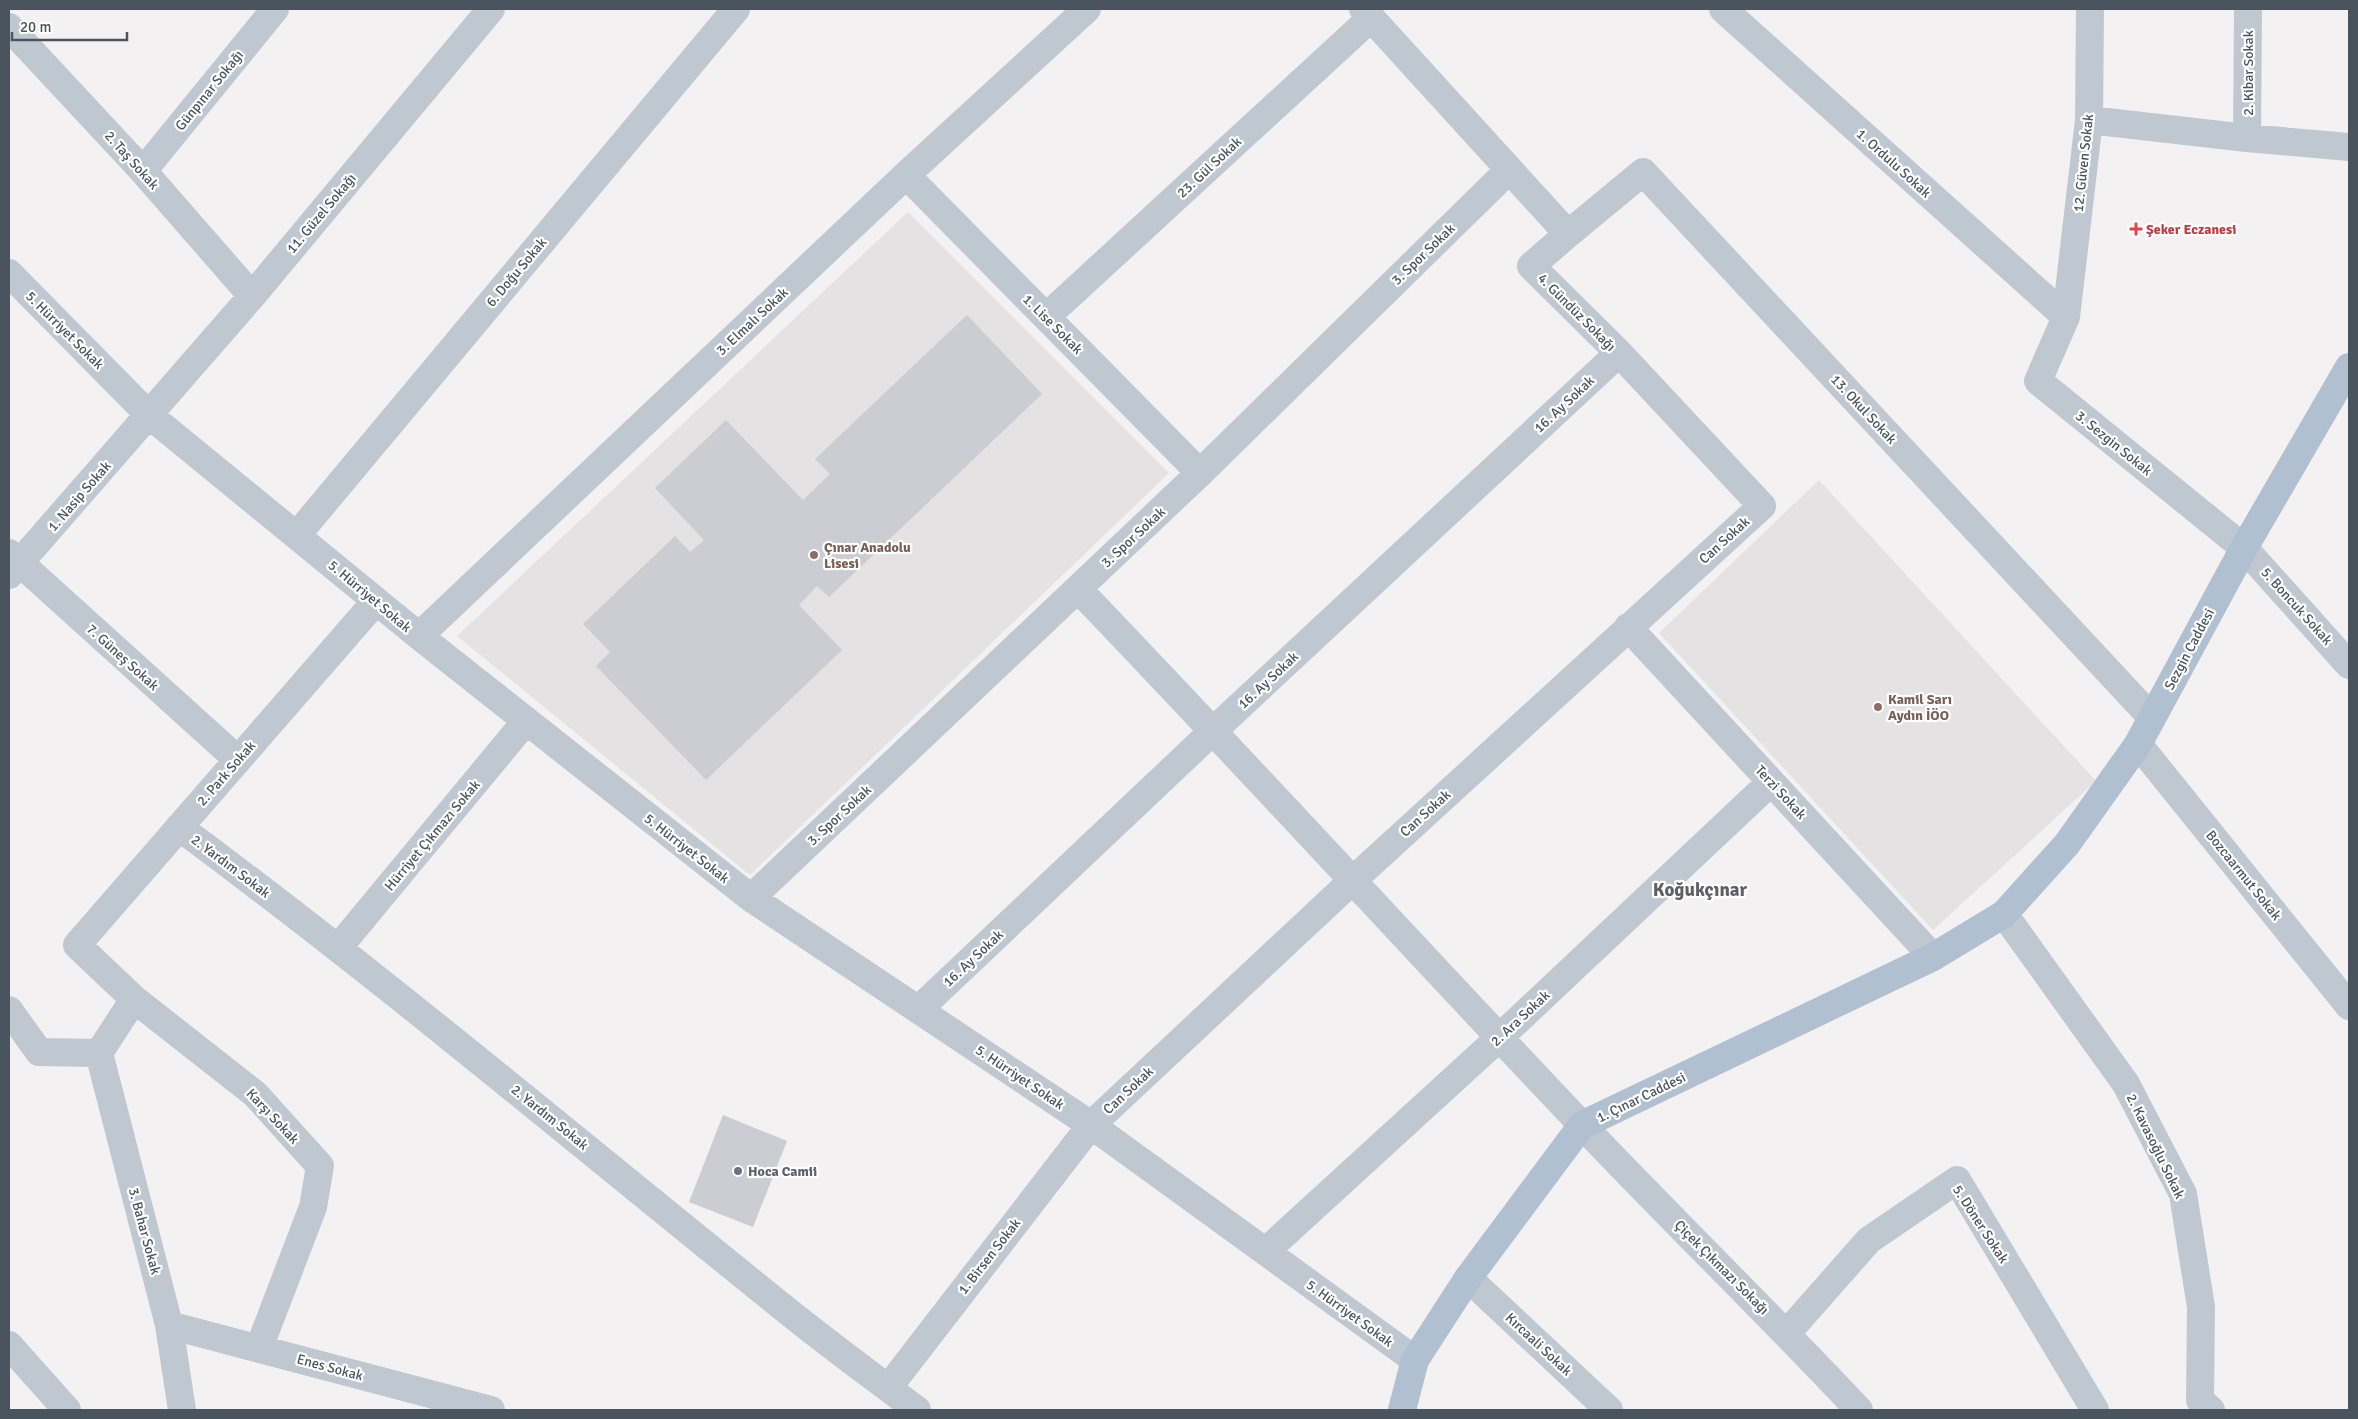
<svg xmlns="http://www.w3.org/2000/svg" width="2358" height="1419" font-family="Signika,sans-serif">
  <style>
    .education { fill: #e4e2e3 }
    .building { fill: #cbcdd3 }
    .lines { fill: none; stroke-linecap: round; stroke-linejoin: round }
    .minor { stroke: #bfc8d0; stroke-width: 28 }
    .major { stroke: #b1c0d0; stroke-width: 28 }
    .health-dot { fill: #e0444e; stroke: #fff; stroke-width: 2 }
    .education-dot { fill: #8d6e63; stroke: #fff; stroke-width: 2 }
    .worship-dot { fill: #6b7280; stroke: #fff; stroke-width: 2 }
    .labels { text-anchor: middle; stroke-width: 4.5; stroke-linejoin: round; paint-order: stroke }
    .street-label { font-size: 14px; fill: #49545f; stroke: #fff }
    .health-label { font-size: 14px; font-weight: bold; fill: #be3a42; stroke: #fff; text-anchor: start }
    .education-label { font-size: 14px; font-weight: bold; fill: #785e54; stroke: #fff; text-anchor: start }
    .worship-label { font-size: 14px; font-weight: bold; fill: #5b616d; stroke: #fff; text-anchor: start }
    .district-label { font-size: 19px; font-weight: bold; fill: #5d6166; stroke: #fff }
  </style>
  <rect width="100%" height="100%" fill="#f3f1f1"/>
  <!-- education -->
  <path class="education" d="M 908,212 L 1169,473 L 750,875 L 457,636 Z
    M 1819,480 L 2096,781 L 1933,930 L 1659,633 Z"/>
  <!-- building -->
  <path class="building" d="M 967,315 L 1042,394 L 829,597 L 817,586 L 799,605 L 842,650 L 706,780 L 596,666 L 610,652 L 583,624 L 675,536 L 690,552 L 704,540 L 655,488 L 726,420 L 803,500 L 830,474 L 815,459 Z
    M 723,1115 L 787,1141 L 753,1227 L 689,1202 Z"/>
  <g class="lines">
    <!-- minor -->
    <path class="minor" d="M 1723,9 L 2066,317
      M 2090,9 L 2089,120 L 2066,317 L 2038,381 L 2244,548 L 2349,665
      M 9,27 L 143,171 L 252,296
      M 2089,120 L 2247,138 L 2349,147
      M 2247,138 L 2248,9
      M 143,171 L 275,9
      M 906,175 L 1200,473
      M 1568,234 L 1643,172 L 2152,718
      M 9,273 L 149,415 L 419,636 L 751,898 L 1091,1125 L 1415,1360
      M 1046,317 L 1371,18
      M 297,535 L 736,9
      M 9,553 L 238,760
      M 9,575 L 252,296 L 491,9
      M 1078,589 C 1248,766 1413,947 1581,1124 C 1673,1221 1768,1313 1859,1410
      M 1628,627 L 1933,957
      M 419,636 L 906,175 L 1087,9
      M 2138,744 L 2349,1006
      M 179,827 C 388,982 587,1150 790,1313 C 831,1346 875,1378 917,1410
      M 751,898 L 1200,473 L 1509,170
      M 2004,914 L 2126,1084 L 2183,1194 L 2201,1307 L 2200,1400 L 2211,1410
      M 338,948 L 526,721
      M 919,1009 L 1214,730 L 1619,353
      M 9,1010 L 39,1052 L 99,1053 L 134,999
      M 99,1053 L 169,1325 L 182,1410
      M 1266,1251 L 1500,1037 L 1771,782
      M 1468,1278 L 1609,1410
      M 169,1325 L 491,1410
      M 1787,1333 L 1869,1240 L 1957,1180 L 2095,1410
      M 9,1345 L 67,1410
      M 259,1348 L 313,1207 L 320,1166 L 255,1094 L 134,999 L 77,945 L 376,601
      M 888,1388 L 1091,1125 L 1353,880 L 1762,506 L 1619,353 L 1531,266 L 1568,234 L 1363,9"/>
    <!-- major -->
    <path class="major" d="M 1402,1410 L 1415,1360 L 1468,1278 L 1582,1125 L 1933,957 L 2004,914 L 2067,844 L 2138,744 L 2244,548 L 2349,367"/>
  </g>
  <!-- markers -->
  <path class="health-dot" d="M2133.5 221.5h5v5h5v5h-5v5h-5v-5h-5v-5h5z"/>
  <g class="education-dot">
    <circle cx="814" cy="555" r="5"/>
    <circle cx="1878" cy="707" r="5"/>
  </g>
  <circle class="worship-dot" cx="738" cy="1171" r="5"/>
  <g class="labels">
    <!-- street labels -->
    <g class="street-label">
      <text transform="translate(2248 73) rotate(-90)" y="5">2. Kibar Sokak</text>
      <text transform="translate(209 90) rotate(-51)" y="5">Günpınar Sokağı</text>
      <text transform="translate(132 160) rotate(48)" y="5">2. Taş Sokak</text>
      <text transform="translate(1894 163) rotate(42)" y="5">1. Ordulu Sokak</text>
      <text transform="translate(2083 163) rotate(-84)" y="5">12. Güven Sokak</text>
      <text transform="translate(1209 167) rotate(-43)" y="5">23. Gül Sokak</text>
      <text transform="translate(321 213) rotate(-50)" y="5">11. Güzel Sokağı</text>
      <text transform="translate(1423 254) rotate(-44)" y="5">3. Spor Sokak</text>
      <text transform="translate(516 272) rotate(-50)" y="5">6. Doğu Sokak</text>
      <text transform="translate(1577 312) rotate(45)" y="5">4. Gündüz Sokağı</text>
      <text transform="translate(752 321) rotate(-43)" y="5">3. Elmalı Sokak</text>
      <text transform="translate(1053 324) rotate(45)" y="5">1. Lise Sokak</text>
      <text transform="translate(65 330) rotate(45)" y="5">5. Hürriyet Sokak</text>
      <text transform="translate(1564 404) rotate(-43)" y="5">16. Ay Sokak</text>
      <text transform="translate(1864 409) rotate(47)" y="5">13. Okul Sokak</text>
      <text transform="translate(2114 443) rotate(39)" y="5">3. Sezgin Sokak</text>
      <text transform="translate(79 496) rotate(-49)" y="5">1. Nasip Sokak</text>
      <text transform="translate(1133 537) rotate(-43)" y="5">3. Spor Sokak</text>
      <text transform="translate(1724 540) rotate(-42)" y="5">Can Sokak</text>
      <text transform="translate(370 596) rotate(40)" y="5">5. Hürriyet Sokak</text>
      <text transform="translate(2297 606) rotate(48)" y="5">5. Boncuk Sokak</text>
      <text transform="translate(2189 649) rotate(-62)" y="5">Sezgin Caddesi</text>
      <text transform="translate(123 657) rotate(42)" y="5">7. Güneş Sokak</text>
      <text transform="translate(1268 680) rotate(-43)" y="5">16. Ay Sokak</text>
      <text transform="translate(226 773) rotate(-49)" y="5">2. Park Sokak</text>
      <text transform="translate(1781 792) rotate(47)" y="5">Terzi Sokak</text>
      <text transform="translate(1425 813) rotate(-42)" y="5">Can Sokak</text>
      <text transform="translate(839 815) rotate(-43)" y="5">3. Spor Sokak</text>
      <text transform="translate(432 835) rotate(-50)" y="5">Hürriyet Çıkmazı Sokak</text>
      <text transform="translate(687 848) rotate(38)" y="5">5. Hürriyet Sokak</text>
      <text transform="translate(231 866) rotate(37)" y="5">2. Yardım Sokak</text>
      <text transform="translate(2244 875) rotate(51)" y="5">Bozcaarmut Sokak</text>
      <text transform="translate(973 958) rotate(-43)" y="5">16. Ay Sokak</text>
      <text transform="translate(1520 1018) rotate(-43)" y="5">2. Ara Sokak</text>
      <text transform="translate(1020 1077) rotate(34)" y="5">5. Hürriyet Sokak</text>
      <text transform="translate(1128 1090) rotate(-43)" y="5">Can Sokak</text>
      <text transform="translate(1641 1097) rotate(-26)" y="5">1. Çınar Caddesi</text>
      <text transform="translate(273 1116) rotate(47)" y="5">Karşı Sokak</text>
      <text transform="translate(550 1117) rotate(39)" y="5">2. Yardım Sokak</text>
      <text transform="translate(2156 1146) rotate(64)" y="5">2. Kavasoğlu Sokak</text>
      <text transform="translate(1981 1224) rotate(57)" y="5">5. Döner Sokak</text>
      <text transform="translate(145 1231) rotate(75)" y="5">3. Bahar Sokak</text>
      <text transform="translate(989 1256) rotate(-52)" y="5">1. Birsen Sokak</text>
      <text transform="translate(1722 1267) rotate(45)" y="5">Çiçek Çıkmazı Sokağı</text>
      <text transform="translate(1350 1313) rotate(36)" y="5">5. Hürriyet Sokak</text>
      <text transform="translate(1539 1344) rotate(43)" y="5">Kırcaali Sokak</text>
      <text transform="translate(330 1367) rotate(15)" y="5">Enes Sokak</text>
    </g>
    <!-- health labels -->
    <g class="health-label">
      <text x="2146" y="234">Şeker Eczanesi</text>
    </g>
    <!-- education labels -->
    <g class="education-label">
      <text x="824" y="552">Çınar Anadolu<tspan x="824" dy="16">Lisesi</tspan></text>
      <text x="1888" y="704">Kamil Sarı<tspan x="1888" dy="16">Aydın İÖO</tspan></text>
    </g>
    <!-- worship labels -->
    <g class="worship-label">
      <text x="748" y="1176">Hoca Camii</text>
    </g>
    <!-- district labels -->
    <g class="district-label">
      <text x="1700" y="896">Koğukçınar</text>
    </g>
  </g>
  <!-- border -->
  <rect width="2358" height="1419" fill="none" stroke="#49545f" stroke-width="20"/>
  <!-- scale -->
  <path d="M12 32v8h115v-8" fill="none" stroke="#49545f" stroke-width="2.5"/>
  <text x="20" y="32" font-size="15" fill="#49545f" stroke="#ffffff" stroke-width="4" paint-order="stroke">20 m</text>
</svg>
